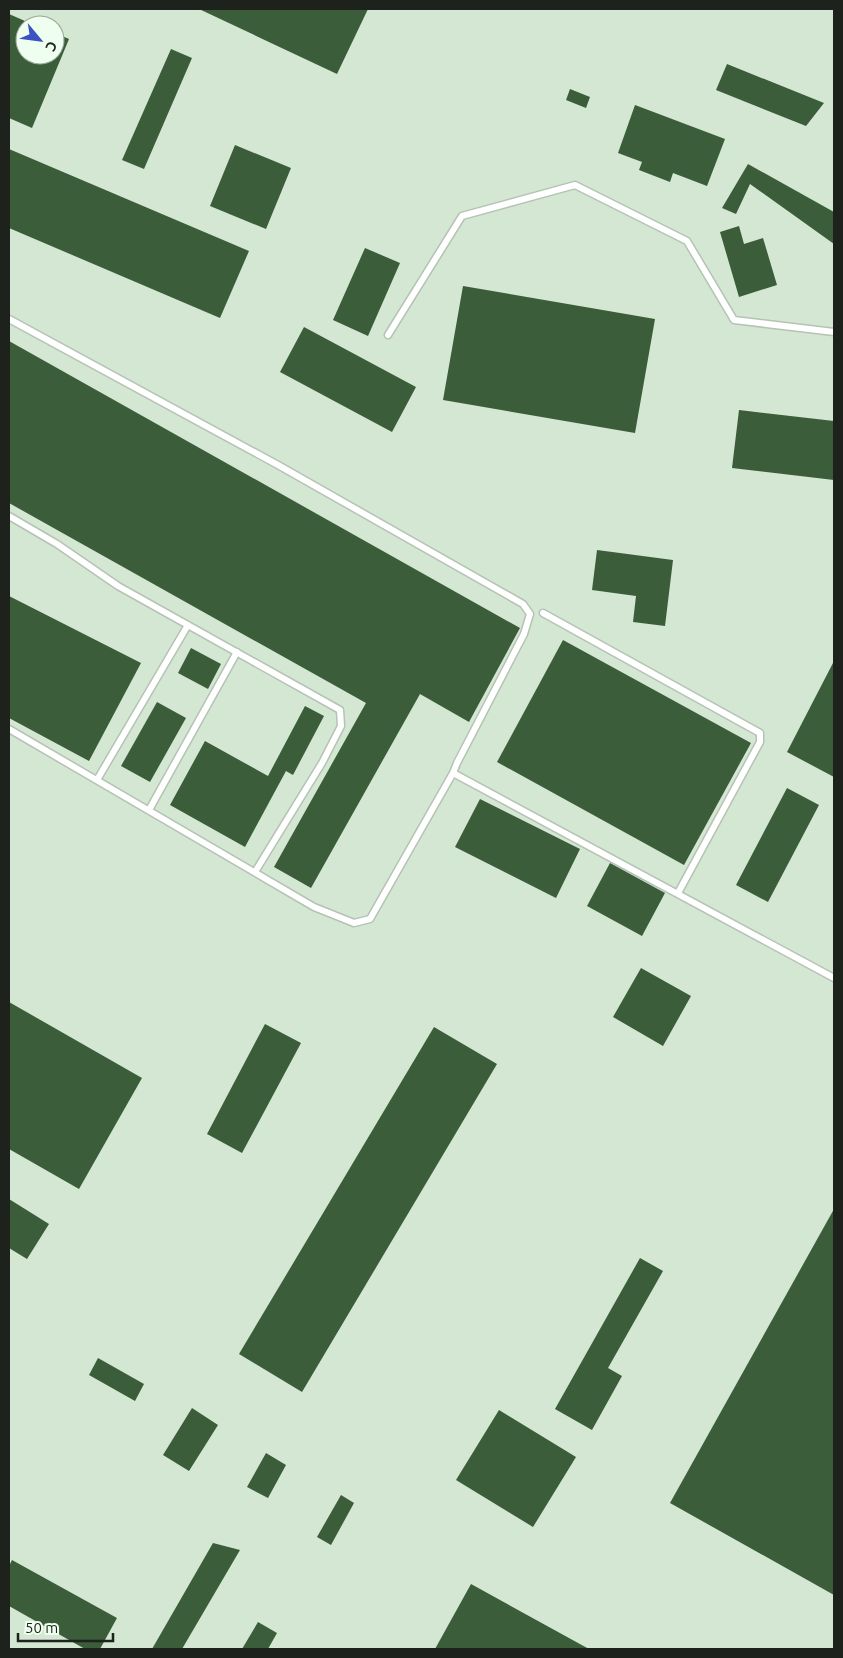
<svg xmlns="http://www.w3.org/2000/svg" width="843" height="1658" font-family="Ubuntu,sans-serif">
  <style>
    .built { fill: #d3e7d2; fill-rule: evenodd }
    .building { fill: #3b5d3a }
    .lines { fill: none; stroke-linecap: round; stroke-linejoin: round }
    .service-casing { stroke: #b5c3b4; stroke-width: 9 }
    .service { stroke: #fff; stroke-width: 6 }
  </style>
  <rect width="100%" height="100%" fill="#e2f1e1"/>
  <!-- built -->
  <path class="built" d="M 9,9 L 834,9 L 834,1649 L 9,1649 ZM 25,25 L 55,25 L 55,55 L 25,55 Z"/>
  <!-- building -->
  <path class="building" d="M 199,9 L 368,9 L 337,74 Z
    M 9,14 L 25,21 L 25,55 L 55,55 L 55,33 L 69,39 L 32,128 L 9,118 Z
    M 171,49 L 192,58 L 144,169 L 122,160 Z
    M 727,64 L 824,103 L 806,126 L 716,90 Z
    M 570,89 L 590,97 L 586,108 L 566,100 Z
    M 635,105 L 725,139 L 707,186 L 673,173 L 670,182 L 639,170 L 642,162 L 618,153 Z
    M 235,145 L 291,168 L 266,229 L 210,206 Z
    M 9,149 L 249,251 L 220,318 L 9,228 Z
    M 748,164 L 834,212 L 834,244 L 750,184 L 736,214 L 722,208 Z
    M 739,226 L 744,244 L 763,238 L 777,285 L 739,297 L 720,232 Z
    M 365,248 L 400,263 L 368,336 L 333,320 Z
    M 463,286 L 655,319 L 635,433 L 443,400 Z
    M 304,327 L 416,387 L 392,432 L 280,372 Z
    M 9,341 L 520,628 L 469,722 L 420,694 L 311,888 L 274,867 L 366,703 L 9,503 Z
    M 739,410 L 834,421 L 834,480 L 732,468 Z
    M 597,550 L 673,560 L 665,626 L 633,622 L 636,596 L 592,590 Z
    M 9,596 L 141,663 L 89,761 L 9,718 Z
    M 563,640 L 751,743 L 684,865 L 497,762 Z
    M 191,648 L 221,664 L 208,689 L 178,673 Z
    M 834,661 L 834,777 L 787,752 Z
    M 157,702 L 186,718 L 150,782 L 121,766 Z
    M 305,706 L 324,716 L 293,775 L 286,771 L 245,847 L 170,805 L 205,741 L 268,776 Z
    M 787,788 L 819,805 L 768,902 L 736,885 Z
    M 480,799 L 580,849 L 556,898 L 455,847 Z
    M 610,863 L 665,893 L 642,936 L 587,906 Z
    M 641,968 L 691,996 L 663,1046 L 613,1017 Z
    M 9,1002 L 142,1078 L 79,1189 L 9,1149 Z
    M 265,1024 L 301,1043 L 242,1153 L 207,1134 Z
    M 434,1027 L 497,1064 L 302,1392 L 239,1354 Z
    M 9,1199 L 49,1224 L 27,1259 L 9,1248 Z
    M 834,1209 L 834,1595 L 670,1503 Z
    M 640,1258 L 663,1271 L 608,1368 L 622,1376 L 592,1430 L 555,1409 Z
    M 98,1358 L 144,1384 L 135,1401 L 89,1375 Z
    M 192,1408 L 218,1425 L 189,1471 L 163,1455 Z
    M 499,1410 L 576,1457 L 533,1527 L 456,1480 Z
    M 266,1453 L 286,1465 L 268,1498 L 247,1487 Z
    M 341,1495 L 354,1503 L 331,1545 L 317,1537 Z
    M 213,1543 L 240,1550 L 182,1649 L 152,1649 Z
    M 12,1560 L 117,1618 L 100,1649 L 85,1649 L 9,1606 L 9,1566 Z
    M 471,1584 L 589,1649 L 435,1649 Z
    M 258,1622 L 277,1633 L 268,1649 L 242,1649 Z"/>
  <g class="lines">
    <defs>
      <path id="service" d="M 9,319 L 278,465 L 523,604 L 530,614 L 524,634 L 457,763 L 453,773 L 834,978
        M 388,335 L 462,216 L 575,185 L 687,241 L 734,320 L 834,332
        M 9,516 L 57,544 L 118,586 L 340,710 L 341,726 L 322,763 L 255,872
        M 543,613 L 760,733 L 760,742 L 678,893
        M 9,729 L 314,907 L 354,923 L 370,919 L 453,773
        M 97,780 L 188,625
        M 149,810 L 237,652"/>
    </defs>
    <!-- service casing -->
    <use href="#service" class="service-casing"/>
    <!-- service -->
    <use href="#service" class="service"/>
  </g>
  <!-- border -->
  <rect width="843" height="1658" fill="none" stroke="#1d221d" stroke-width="20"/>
  <!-- north arrow -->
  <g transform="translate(40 40) rotate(119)"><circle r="24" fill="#efffef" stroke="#9ba79b"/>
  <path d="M0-4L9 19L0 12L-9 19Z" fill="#3a52c4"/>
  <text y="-8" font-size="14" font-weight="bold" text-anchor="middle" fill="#1d221d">С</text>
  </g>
  <!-- scale -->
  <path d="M18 1633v8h95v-8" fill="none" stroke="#1d221d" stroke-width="2.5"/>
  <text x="25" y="1633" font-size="15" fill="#1d221d" stroke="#efffef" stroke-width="4" paint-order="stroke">50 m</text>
</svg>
